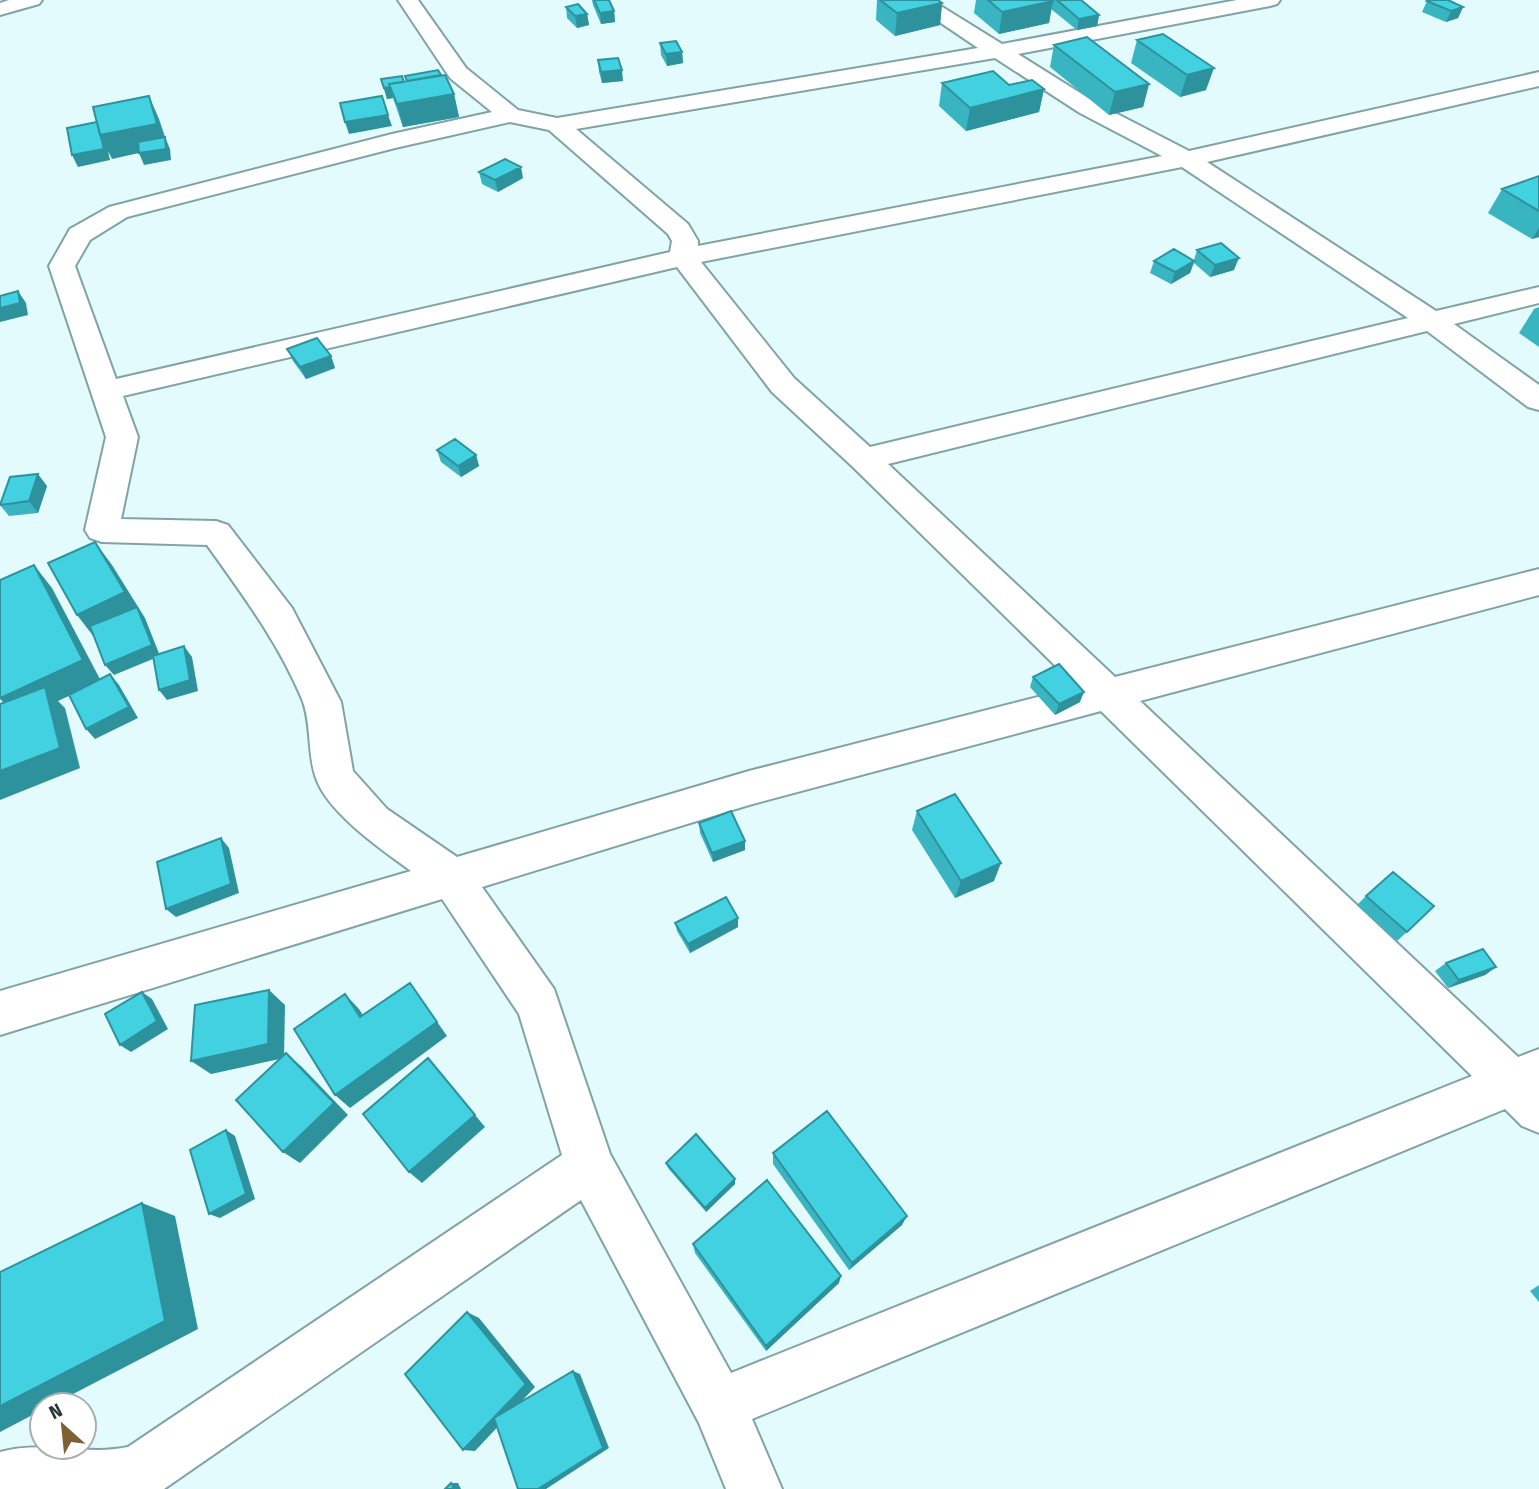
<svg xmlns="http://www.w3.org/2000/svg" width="1539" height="1489" font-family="'Fira Sans Condensed',sans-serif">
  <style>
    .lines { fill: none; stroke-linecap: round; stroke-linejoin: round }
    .street-casing { stroke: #80a3a7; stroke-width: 4 }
    .street { fill: #fff; fill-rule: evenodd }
    .wall { fill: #39b4c1 }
    .shaded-wall { fill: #2e929d }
    .building { fill: #42d1e0; stroke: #2e929d; stroke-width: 2 }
  </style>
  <rect width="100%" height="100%" fill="#e4fbfd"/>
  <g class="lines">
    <defs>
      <path id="street" d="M 9,0 L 42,0 L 39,4 L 0,15 L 0,3 Z
        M 398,0 L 418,0 L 466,68 L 518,110 L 557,118 L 978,48 L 907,0 L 931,0 L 1002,44 L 1237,0 L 1280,0 L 1277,4 L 1270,6 L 1018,54 L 1096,103 L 1189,151 L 1539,72 L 1539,86 L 1207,162 L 1436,311 L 1539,287 L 1539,303 L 1454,324 L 1539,385 L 1539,410 L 1528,407 L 1427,331 L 888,464 L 1115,677 L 1539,569 L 1539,595 L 1140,701 L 1518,1057 L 1539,1049 L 1539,1133 L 1522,1126 L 1505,1109 L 752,1419 L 782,1489 L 726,1489 L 699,1423 L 581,1200 L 164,1489 L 0,1489 L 0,1452 C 42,1440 86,1456 128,1447 L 562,1155 L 519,1014 L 442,899 L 0,1035 L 0,991 L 411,871 C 382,850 327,812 316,778 C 307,754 312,724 302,699 C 278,642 242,594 207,545 L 102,542 L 90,538 L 85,530 L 106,437 L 49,266 L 70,229 L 109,207 L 392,134 L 492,112 L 450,78 ZM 995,58 L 1080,113 L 1162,156 L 698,246 L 698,241 L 688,224 L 576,129 ZM 510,122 L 549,130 L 668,234 L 672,241 L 670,252 L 116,379 L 75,266 L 90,240 L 127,217 L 395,148 ZM 1182,167 L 1408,318 L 870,447 L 794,378 L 701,262 ZM 677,267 L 772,392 L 853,467 L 1077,687 L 749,771 L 457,857 L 387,809 L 353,771 L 341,702 L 292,608 L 228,525 L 216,521 L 121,519 L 138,437 L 123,396 ZM 1101,711 L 1472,1076 L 731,1373 L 610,1154 L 554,989 L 482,887 L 749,805 Z"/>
    </defs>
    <!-- street casing -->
    <use href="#street" class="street-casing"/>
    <!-- street -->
    <use href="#street" class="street"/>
  </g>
  <!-- wall -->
  <path class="wall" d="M 592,0 L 609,0 L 614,11 L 615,22 L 601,24 L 593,5 Z
    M 877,0 L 938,0 L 942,3 L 940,25 L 895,36 L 876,20 Z
    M 976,0 L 1081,0 L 1099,15 L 1097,26 L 1077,30 L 1051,9 L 1049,23 L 999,34 L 974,13 Z
    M 1427,1 L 1463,7 L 1458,18 L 1446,22 L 1422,12 Z
    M 566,7 L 587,14 L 589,25 L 577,28 L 567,18 Z
    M 1163,34 L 1206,90 L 1180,97 L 1131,63 L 1137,40 Z
    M 660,43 L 682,52 L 683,63 L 667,66 L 661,55 Z
    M 1054,45 L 1149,84 L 1143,107 L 1109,115 L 1050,67 Z
    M 598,60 L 623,81 L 602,83 L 599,72 Z
    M 405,76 L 454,94 L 459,117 L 403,127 L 393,98 L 387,99 L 381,79 L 404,82 L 406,81 Z
    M 942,83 L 1009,85 L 1044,89 L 1039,112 L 966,131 L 939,106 Z
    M 479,172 L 523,178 L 498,192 L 482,184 Z
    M 1539,176 L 1539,237 L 1532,239 L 1488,213 L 1502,189 Z
    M 1197,250 L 1234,270 L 1210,277 L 1194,263 L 1190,273 L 1171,284 L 1150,273 L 1154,261 L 1194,260 Z
    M 1539,307 L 1539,347 L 1519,333 L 1534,309 Z
    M 287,349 L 331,356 L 335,368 L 306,379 L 293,361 Z
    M 437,450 L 476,455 L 479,466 L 461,477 L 441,462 Z
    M 47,486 L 38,513 L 9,516 L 0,505 Z
    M 1033,677 L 1080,702 L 1055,715 L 1030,687 Z
    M 917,811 L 994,881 L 955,898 L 912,830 Z
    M 699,823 L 745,841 L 745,850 L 713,862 L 700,833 Z
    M 1366,896 L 1407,932 L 1397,941 L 1357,905 Z
    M 738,918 L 738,927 L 690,953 L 677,931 L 675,923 Z
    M 1446,963 L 1496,967 L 1485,975 L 1448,988 L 1435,971 Z
    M 773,1153 L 902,1225 L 849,1270 L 773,1164 Z
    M 666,1163 L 735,1179 L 735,1184 L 706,1212 L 668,1168 Z
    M 693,1244 L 839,1283 L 766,1351 L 695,1253 Z
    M 1539,1285 L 1539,1302 L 1530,1291 Z"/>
  <!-- shaded-wall -->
  <path class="shaded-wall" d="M 1053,1 L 1049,23 L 999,34 L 1002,12 Z
    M 942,3 L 940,25 L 895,36 L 897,13 Z
    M 1463,7 L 1458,18 L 1446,22 L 1451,11 Z
    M 614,11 L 615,22 L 601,24 L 600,13 Z
    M 587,14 L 589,25 L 577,28 L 575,16 Z
    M 1099,15 L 1097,26 L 1077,30 L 1079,19 Z
    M 682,52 L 683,63 L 667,66 L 666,54 Z
    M 1214,68 L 1206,90 L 1180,97 L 1187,75 Z
    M 622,70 L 623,81 L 602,83 L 601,72 Z
    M 1149,84 L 1143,107 L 1109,115 L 1115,92 Z
    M 390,87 L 393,98 L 387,99 L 384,88 Z
    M 1044,89 L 1039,112 L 966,131 L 970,108 Z
    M 454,94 L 459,117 L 403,127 L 397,104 Z
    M 149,96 L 159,119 L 165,137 L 170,149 L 171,160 L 144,165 L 139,153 L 166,147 L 112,159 L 108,151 L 110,160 L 78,167 L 72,155 L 100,135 Z
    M 388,115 L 392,126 L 349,134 L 345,122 Z
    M 521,167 L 523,178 L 498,192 L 495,180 Z
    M 1539,228 L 1539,237 L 1532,239 Z
    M 1239,258 L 1234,270 L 1210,277 L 1215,265 Z
    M 1194,261 L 1190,273 L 1171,284 L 1175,272 Z
    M 18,291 L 26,303 L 28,315 L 0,322 L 0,308 Z
    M 331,356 L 335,368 L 306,379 L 300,367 Z
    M 476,455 L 479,466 L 461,477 L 458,466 Z
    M 38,474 L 47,486 L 38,513 L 29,501 Z
    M 95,542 L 112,565 L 145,618 L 160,656 L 114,675 L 105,665 L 94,637 L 77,615 Z
    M 34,565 L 52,588 L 101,681 L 58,701 L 65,708 L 80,768 L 0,800 L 0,771 L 20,719 L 0,699 L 0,698 Z
    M 184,646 L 192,657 L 198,691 L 167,700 L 159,690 Z
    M 110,674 L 119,685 L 138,718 L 95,739 L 86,729 Z
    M 1084,692 L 1080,702 L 1055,715 L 1059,704 Z
    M 221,838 L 229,848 L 239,893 L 176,917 L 166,909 Z
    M 745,841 L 745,850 L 713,862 L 712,853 Z
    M 1001,863 L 994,881 L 955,898 L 961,881 Z
    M 738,918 L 738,927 L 690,953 L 688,944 Z
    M 1496,967 L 1485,975 L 1448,988 L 1459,980 Z
    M 410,983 L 447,1036 L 350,1108 L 335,1095 Z
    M 269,990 L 285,1005 L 284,1058 L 211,1074 L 191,1061 Z
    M 142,992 L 152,999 L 168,1029 L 131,1052 L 120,1045 Z
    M 345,994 L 359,1009 L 373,1031 L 360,1017 Z
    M 286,1053 L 302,1067 L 348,1115 L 300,1163 L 283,1152 Z
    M 428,1058 L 485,1127 L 422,1183 L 409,1172 Z
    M 226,1130 L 235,1136 L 255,1199 L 220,1218 L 209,1214 Z
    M 735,1179 L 735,1184 L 706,1212 L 705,1208 Z
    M 142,1203 L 175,1216 L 198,1329 L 52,1405 L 42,1405 L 42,1410 L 0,1432 L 0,1406 Z
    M 907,1216 L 902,1225 L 849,1270 L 852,1263 Z
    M 841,1276 L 839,1283 L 766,1351 L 766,1346 Z
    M 467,1312 L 479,1318 L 535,1387 L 475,1451 L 463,1450 Z
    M 573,1371 L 580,1374 L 609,1448 L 546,1489 L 538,1489 Z
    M 451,1483 L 458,1483 L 461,1489 L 454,1489 Z"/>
  <!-- building -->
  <path class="building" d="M 594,0 L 609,0 L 614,11 L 600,13 Z
    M 880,0 L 938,0 L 942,3 L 897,13 Z
    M 988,0 L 1052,0 L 1053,1 L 1002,12 Z
    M 1057,0 L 1081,0 L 1099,15 L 1079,19 Z
    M 1430,0 L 1448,0 L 1463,7 L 1451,11 L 1427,1 Z
    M 578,4 L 587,14 L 575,16 L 566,7 Z
    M 1163,34 L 1214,68 L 1187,75 L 1137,40 Z
    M 1087,37 L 1149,84 L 1115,92 L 1054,45 Z
    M 676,41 L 682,52 L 666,54 L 660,43 Z
    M 618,58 L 622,70 L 601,72 L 598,60 Z
    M 438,70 L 441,75 L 407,81 L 405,76 Z
    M 993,71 L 1009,85 L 1032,80 L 1044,89 L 970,108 L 942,83 Z
    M 445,75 L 454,94 L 397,104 L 389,84 Z
    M 402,76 L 404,82 L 389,84 L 390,87 L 384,88 L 381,79 Z
    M 149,96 L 157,124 L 100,135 L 93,107 Z
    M 382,96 L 388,115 L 345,122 L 340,103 Z
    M 97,122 L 104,149 L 72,155 L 67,128 Z
    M 165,137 L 166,149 L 139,153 L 138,142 Z
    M 505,159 L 521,167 L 495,180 L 479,172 Z
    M 1539,176 L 1539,211 L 1502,189 Z
    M 1221,243 L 1239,258 L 1215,265 L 1197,250 Z
    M 1174,249 L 1194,261 L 1175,272 L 1154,261 Z
    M 18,291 L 20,303 L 0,308 L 0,296 Z
    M 317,338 L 331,356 L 300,367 L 287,349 Z
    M 455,439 L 476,455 L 458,466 L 437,450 Z
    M 38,474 L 29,501 L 0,505 L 10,477 Z
    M 95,542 L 125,592 L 77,615 L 48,563 Z
    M 34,565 L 83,660 L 0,698 L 0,580 Z
    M 137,607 L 152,645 L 105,665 L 90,626 Z
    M 184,646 L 190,680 L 159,690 L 153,656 Z
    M 1059,664 L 1084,692 L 1059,704 L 1033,677 Z
    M 110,674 L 129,707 L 86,729 L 69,695 Z
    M 45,687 L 60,748 L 0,771 L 0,704 Z
    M 955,794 L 1001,863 L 961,881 L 917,811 Z
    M 731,811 L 745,841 L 712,853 L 699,823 Z
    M 221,838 L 231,884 L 166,909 L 157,862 Z
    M 1393,872 L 1434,906 L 1407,932 L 1366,896 Z
    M 726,897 L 738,918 L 688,944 L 675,923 Z
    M 1483,949 L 1496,967 L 1459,980 L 1446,963 Z
    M 410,983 L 437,1022 L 335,1095 L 294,1029 L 345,994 L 360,1017 Z
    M 269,990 L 268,1044 L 191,1061 L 195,1005 Z
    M 142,992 L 157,1021 L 120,1045 L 105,1014 Z
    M 286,1053 L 334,1103 L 283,1152 L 236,1100 Z
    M 428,1058 L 475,1115 L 409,1172 L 363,1114 Z
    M 827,1111 L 907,1216 L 852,1263 L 773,1153 Z
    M 226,1130 L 246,1194 L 209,1214 L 190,1150 Z
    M 696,1134 L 735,1179 L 705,1208 L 666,1163 Z
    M 767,1180 L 841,1276 L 766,1346 L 693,1244 Z
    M 142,1203 L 165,1321 L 0,1406 L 0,1272 Z
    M 467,1312 L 526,1384 L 463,1450 L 405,1374 Z
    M 573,1371 L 603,1448 L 538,1489 L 518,1489 L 494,1418 Z
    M 451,1483 L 454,1489 L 445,1489 Z"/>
  <!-- north arrow -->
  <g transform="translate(63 1426) rotate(333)"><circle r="33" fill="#ffffff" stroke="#a9afaf" stroke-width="2"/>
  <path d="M0-5L12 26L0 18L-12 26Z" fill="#7d6033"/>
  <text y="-10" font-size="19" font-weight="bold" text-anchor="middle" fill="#283738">N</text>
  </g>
</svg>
